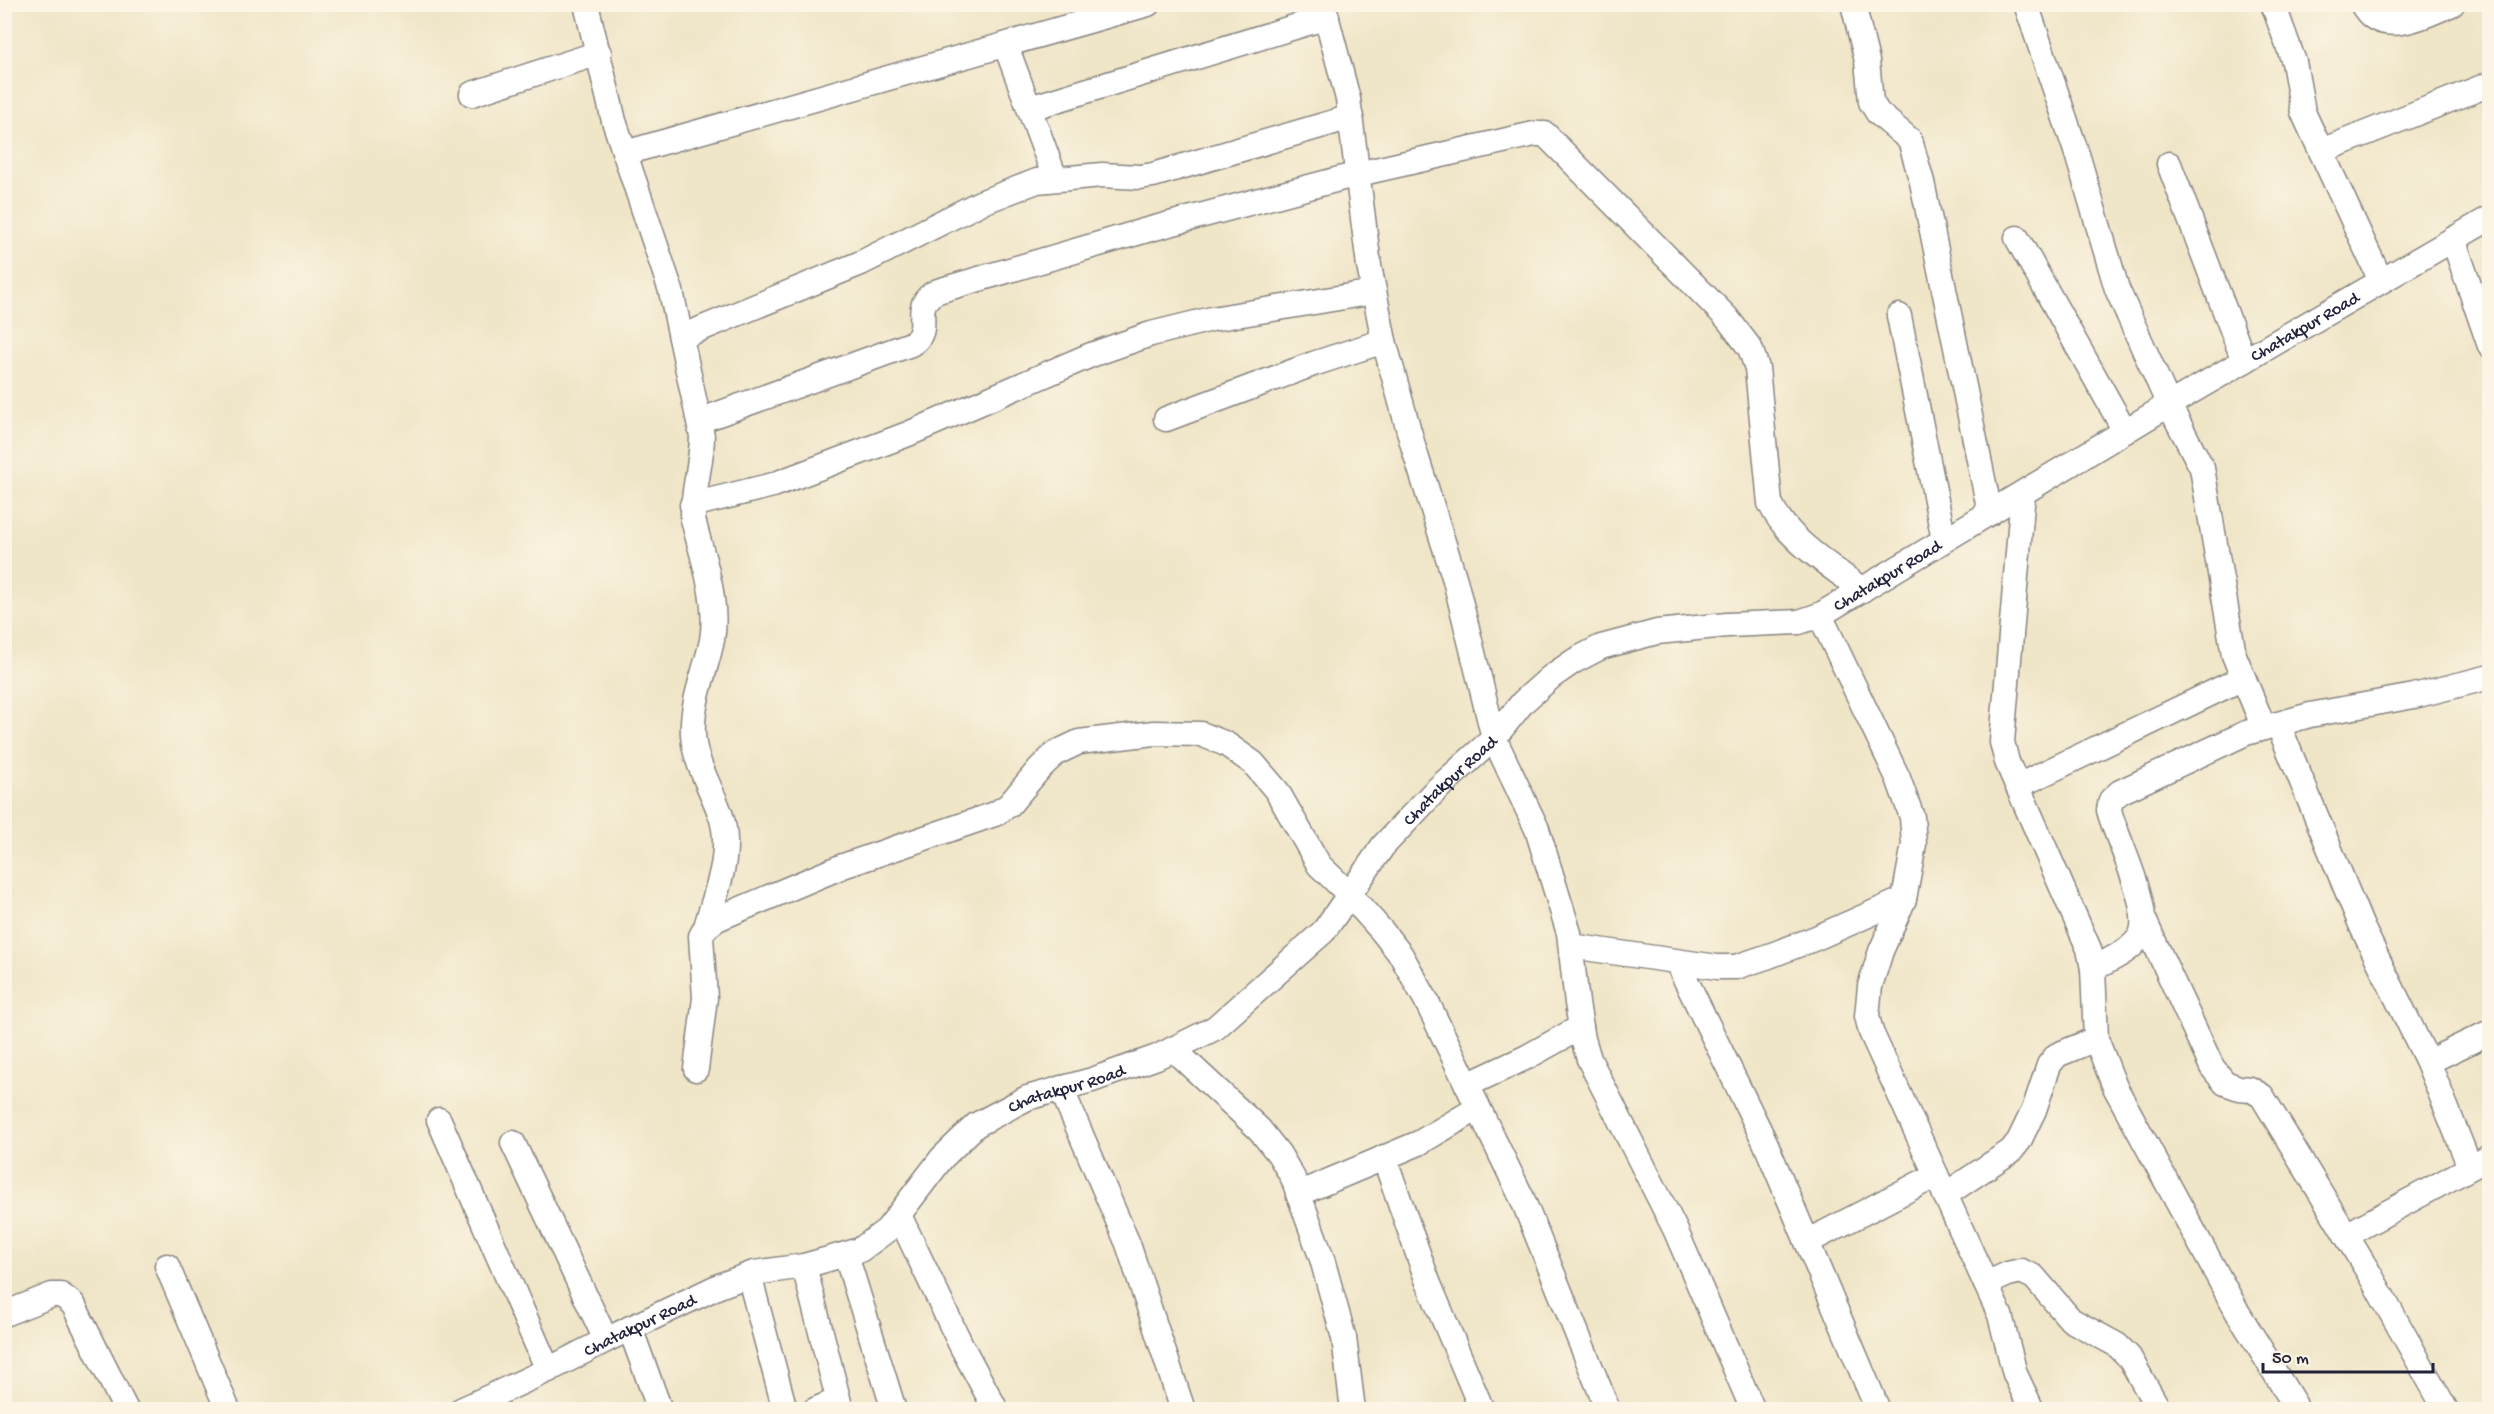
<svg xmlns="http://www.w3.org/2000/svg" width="2494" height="1414" font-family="'Gochi Hand',sans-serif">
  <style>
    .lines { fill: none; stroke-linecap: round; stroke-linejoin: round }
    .minor-casing { stroke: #888481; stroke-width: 27 }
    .minor { stroke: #fff; stroke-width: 24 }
    .labels { text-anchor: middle; stroke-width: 4.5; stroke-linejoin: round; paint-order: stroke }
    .street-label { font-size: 18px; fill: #22223b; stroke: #fcf5e5 }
  </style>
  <rect width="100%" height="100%" fill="#fcf5e5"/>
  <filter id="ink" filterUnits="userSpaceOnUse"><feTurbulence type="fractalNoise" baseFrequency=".0167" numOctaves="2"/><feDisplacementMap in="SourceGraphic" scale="12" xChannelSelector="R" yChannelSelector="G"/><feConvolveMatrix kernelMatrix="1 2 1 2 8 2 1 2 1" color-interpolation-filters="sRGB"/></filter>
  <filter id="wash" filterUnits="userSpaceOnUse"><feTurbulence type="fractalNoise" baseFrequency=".008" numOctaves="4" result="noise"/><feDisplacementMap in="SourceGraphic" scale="24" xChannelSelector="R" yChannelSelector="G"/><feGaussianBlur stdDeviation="1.35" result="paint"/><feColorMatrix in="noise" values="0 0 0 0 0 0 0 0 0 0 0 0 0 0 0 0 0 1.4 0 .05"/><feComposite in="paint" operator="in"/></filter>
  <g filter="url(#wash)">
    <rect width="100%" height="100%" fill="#efe5c7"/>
  </g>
  <g filter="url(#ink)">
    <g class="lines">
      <defs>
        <g id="minor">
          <path d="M 586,4 L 614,121 L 671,291 L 702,436 C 702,464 692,491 693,519 C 702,557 719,600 712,640 C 706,671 691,702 693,734 C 694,762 712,789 721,816 C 733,853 716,891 706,927"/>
          <path d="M 1323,4 L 1348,99 L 1369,266 L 1384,341 L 1414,449 L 1455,580 L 1494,738 L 1537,829 L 1569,933 L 1577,1003 L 1583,1039 L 1589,1059 L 1675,1229 L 1753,1410"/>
          <path d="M 1853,4 L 1867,61 L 1871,102 L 1878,113 L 1910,140 L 1922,182 L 1990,513"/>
          <path d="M 2026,4 L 2077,154 L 2117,289 L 2169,405 L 2202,468 L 2234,655 L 2264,728"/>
          <path d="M 2273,4 L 2294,62 L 2303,112 L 2381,281"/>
          <path d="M 2362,4 C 2381,40 2425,15 2452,4"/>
          <path d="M 1006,46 L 1055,178"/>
          <path d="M 472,94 L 599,53"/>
          <path d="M 1030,108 L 1327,17"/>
          <path d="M 2321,151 L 2490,84"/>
          <path d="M 625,153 L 1148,4"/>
          <path d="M 2169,164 L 2244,361"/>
          <path d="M 2017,238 L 2125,431"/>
          <path d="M 2453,239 L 2490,346"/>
          <path d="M 1899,316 L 1944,540"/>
          <path d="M 681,337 L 861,263 L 980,203 L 1037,181 L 1102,175 L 1140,177 L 1153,175 L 1351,117"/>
          <path d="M 1166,419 L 1313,364 L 1384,341"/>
          <path d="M 699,421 L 911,344 C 936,329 907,305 938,291 L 1147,230 L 1358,174 L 1534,134 L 1545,134 L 1727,318 L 1750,348 L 1757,368 L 1770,503 C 1788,541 1829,564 1862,590"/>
          <path d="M 2023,493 L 2002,742 L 2007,762 L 2089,949 L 2093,969 L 2096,1039 L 2115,1087 L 2238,1313 L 2298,1410"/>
          <path d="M 692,505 L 773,485 L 908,434 L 1091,355 L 1151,334 L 1212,319 L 1374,292"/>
          <path d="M 1820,615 L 1898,778 L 1912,817 L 1914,844 L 1904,899 L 1881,951 L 1870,986 L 1867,1016 L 1871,1032 L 2000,1315 L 2015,1374 L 2032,1410"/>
          <path d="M 2278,724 L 2362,927 L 2428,1062 L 2470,1167"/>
          <path d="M 2018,786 L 2243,678"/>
          <path d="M 2145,922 L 2212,1067 L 2225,1083 L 2239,1088 L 2250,1089 L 2262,1096 L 2369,1273 L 2446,1410"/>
          <path d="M 1571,946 L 1717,967 L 1736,967 L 1769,956 L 1816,938 L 1904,899"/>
          <path d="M 1677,962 L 1765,1142 L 1878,1410"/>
          <path d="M 2093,969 C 2109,960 2129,952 2139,938 C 2156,914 2116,839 2109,810 L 2111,800 L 2120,792 L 2246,733 L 2310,715 L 2414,696 L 2490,677"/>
          <path d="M 1173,1049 L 1259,1129 L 1279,1154 L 1293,1178 L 1322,1259 L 1344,1338 L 1353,1410"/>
          <path d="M 2428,1062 L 2490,1032"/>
          <path d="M 696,1069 L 705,998 L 701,936 L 706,927 L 717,919 L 843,866 L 995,814 L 1009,805 L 1040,768 L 1056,753 L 1079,742 L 1154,733 L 1201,734 L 1226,744 L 1253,763 L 1277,791 L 1319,865 L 1349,894 L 1382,931 L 1401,955 L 1426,1000 L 1522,1198 L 1608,1410"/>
          <path d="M 1467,1085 L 1527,1057 L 1581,1027"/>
          <path d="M 1061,1088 L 1128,1244 L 1183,1410"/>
          <path d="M 439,1120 L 548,1370"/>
          <path d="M 513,1143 L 606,1340"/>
          <path d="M 1384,1157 L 1428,1282 L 1482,1410"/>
          <path d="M 1298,1194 L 1419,1143 L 1478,1108"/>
          <path d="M 1945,1195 L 2011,1151 L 2019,1141 L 2034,1110 L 2049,1065 L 2057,1055 L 2096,1039"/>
          <path d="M 899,1215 L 961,1345 L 996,1410"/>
          <path d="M 2346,1235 L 2490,1157"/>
          <path d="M 1807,1242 L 1936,1175"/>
          <path d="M 846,1255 L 894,1410"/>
          <path d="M 167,1266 L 228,1410"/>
          <path d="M 804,1266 L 841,1410"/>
          <path d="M 749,1275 L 785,1410"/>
          <path d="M 1986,1284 L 2008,1274 L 2021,1271 L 2034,1277 L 2071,1320 L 2117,1345 L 2129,1357 L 2159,1410"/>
          <path d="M 4,1314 L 52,1295 L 61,1295 L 73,1304 L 126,1410"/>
          <path d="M 630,1328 L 660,1410"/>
          <path id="s1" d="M 461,1410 L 548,1370 L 606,1340 L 719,1286 L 754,1273 L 804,1266 L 860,1250 L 887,1230 L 942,1158 L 976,1125 L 1027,1098 L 1092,1080 L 1157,1057 L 1215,1028 L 1324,931 L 1383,846 L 1434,792 L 1494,738 L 1523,702 L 1551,677 L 1574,661 L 1601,647 L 1657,632 L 1727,625 L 1799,622 L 1820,615 L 2175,401 L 2490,218"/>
          <path d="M 815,1410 L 838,1400"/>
        </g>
      </defs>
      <!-- minor casing -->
      <use href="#minor" class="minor-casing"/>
      <!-- minor -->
      <use href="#minor" class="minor"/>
    </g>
  </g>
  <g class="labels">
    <!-- street labels -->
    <g class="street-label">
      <text dy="6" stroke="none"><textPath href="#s1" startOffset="2196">Chatakpur Road</textPath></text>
      <text dy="6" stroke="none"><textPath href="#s1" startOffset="1710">Chatakpur Road</textPath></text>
      <text dy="6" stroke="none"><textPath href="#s1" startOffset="1206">Chatakpur Road</textPath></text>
      <text dy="6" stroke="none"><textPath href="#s1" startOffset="702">Chatakpur Road</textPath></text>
      <text dy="6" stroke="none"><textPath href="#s1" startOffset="198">Chatakpur Road</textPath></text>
    </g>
  </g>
  <!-- margin -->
  <rect width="2494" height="1414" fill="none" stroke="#fcf5e5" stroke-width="24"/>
  <!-- scale -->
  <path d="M2263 1363v9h170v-9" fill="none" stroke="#22223b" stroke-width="3"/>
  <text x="2272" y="1363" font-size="18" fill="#22223b" stroke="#fcf5e5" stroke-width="4.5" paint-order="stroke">50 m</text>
</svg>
